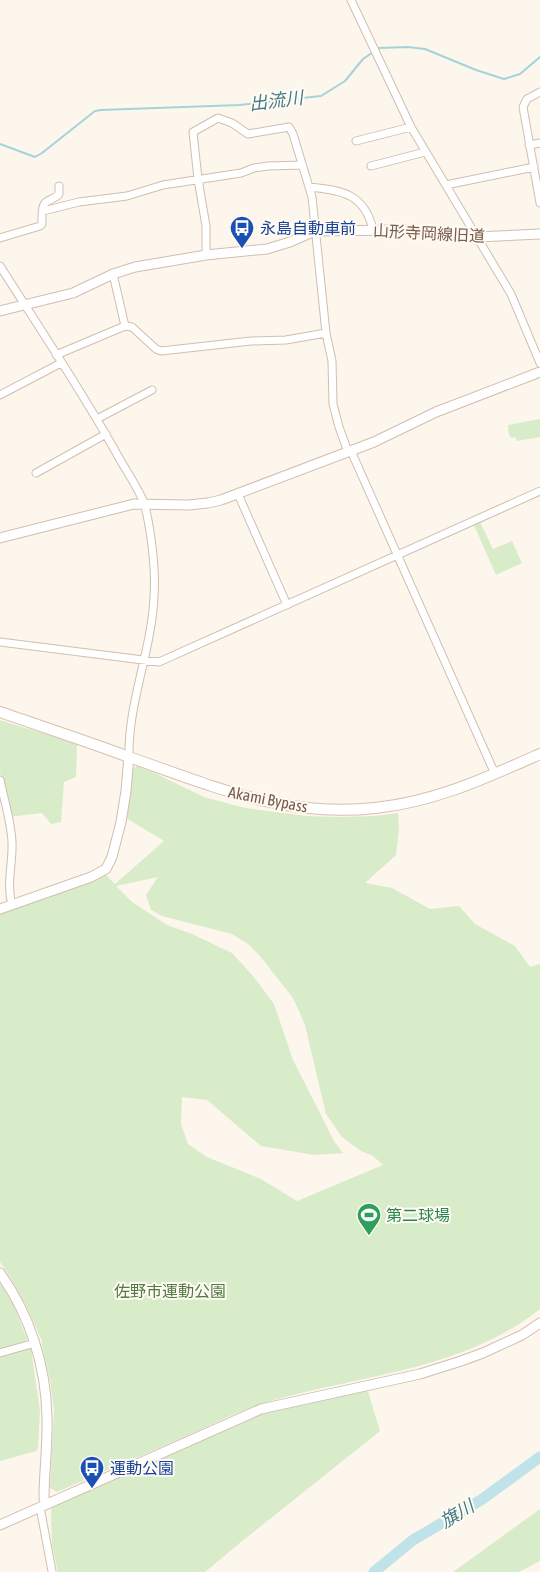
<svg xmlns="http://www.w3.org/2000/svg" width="540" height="1572" font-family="'Asap Condensed','Noto Sans JP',sans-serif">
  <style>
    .green { fill: #d8ecc9; fill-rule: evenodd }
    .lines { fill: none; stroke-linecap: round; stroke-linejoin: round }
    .stream { stroke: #a5d3da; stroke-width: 2 }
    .river { stroke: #bfe3e8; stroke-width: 11 }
    .minor-casing { stroke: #d1beb0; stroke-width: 9 }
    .tertiary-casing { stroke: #d1beb0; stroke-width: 11 }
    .secondary-casing { stroke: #d6c0b0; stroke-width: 12 }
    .minor { stroke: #fff; stroke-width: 7 }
    .tertiary { stroke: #fff; stroke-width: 9 }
    .secondary { stroke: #fff; stroke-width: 10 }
    .labels { text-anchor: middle; stroke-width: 4; stroke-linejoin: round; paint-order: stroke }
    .transit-label { font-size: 16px; fill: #164399; stroke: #fffaf3; text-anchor: start }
    .street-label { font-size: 16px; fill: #7a5c4d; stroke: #fffaf3 }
    .leisure-label { font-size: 16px; fill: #27864d; stroke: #fffaf3; text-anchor: start }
    .park-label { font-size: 16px; fill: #537a41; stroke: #fffaf3 }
    .water-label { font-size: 18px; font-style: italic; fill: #437c86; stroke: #fffaf3 }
  </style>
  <rect width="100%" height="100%" fill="#fdf6ec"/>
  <!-- green -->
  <path class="green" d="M 540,419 L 540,437 L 517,441 L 515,437 L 512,438 L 509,435 L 508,425 Z
    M 480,522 L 493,549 L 512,541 L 522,563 L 496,575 L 474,525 Z
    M 0,720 L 77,744 L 76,777 L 64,782 L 61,822 L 51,824 L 42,813 L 9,817 L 0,771 Z
    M 138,765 L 204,797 L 245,808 L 307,816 L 338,817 L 375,816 L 398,813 L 399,829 L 396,855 L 365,883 L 392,888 L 430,909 L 459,906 L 475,924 L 515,946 L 530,967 L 540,964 L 540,1309 C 459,1374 350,1375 255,1406 C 232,1414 209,1426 186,1436 C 143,1455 100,1473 57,1492 L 50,1488 L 54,1411 L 50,1380 L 42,1346 L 42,1341 C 30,1313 18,1287 0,1262 L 0,914 L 105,874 L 115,884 L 164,841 L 126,818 L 132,769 ZM 158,877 L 146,895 L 151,910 L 162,916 L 232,934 L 248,944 L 260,956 L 293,998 L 299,1011 L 305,1025 L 326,1114 L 342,1137 L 361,1151 L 373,1156 L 383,1165 L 297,1201 L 261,1179 L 207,1157 L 188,1144 L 181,1124 L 182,1097 L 207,1100 L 261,1146 L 314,1155 L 343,1153 L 334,1141 L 293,1060 L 274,1004 L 253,976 L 232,953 L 192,934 L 167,925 L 132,902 L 116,886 Z
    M 0,1282 L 15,1308 L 27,1339 L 23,1343 L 25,1349 L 31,1349 L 40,1411 L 38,1448 L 36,1451 L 0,1461 Z
    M 367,1388 L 380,1431 L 241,1542 L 205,1572 L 58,1572 L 52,1545 L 51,1510 L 54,1505 L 269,1410 Z
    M 540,1509 L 540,1561 L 519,1572 L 453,1572 Z"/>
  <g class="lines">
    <!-- stream -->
    <path class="stream" d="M 0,144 L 35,157 L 42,153 L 95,111 L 101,110 L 239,105 L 321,96 L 345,81 L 363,59 L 379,48 L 408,47 L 425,49 L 476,70 L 504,79 L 520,74 L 540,57"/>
    <!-- river -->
    <path class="river" d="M 374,1572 L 413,1540 L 481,1500 L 540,1457"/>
    <defs>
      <path id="minor" d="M 351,0 L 411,127 L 511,294 L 540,363
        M 540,92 L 527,99 L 523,107 L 540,203
        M 356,141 L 411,127
        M 529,145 L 540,143
        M 371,166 L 425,152
        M 446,185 L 534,167
        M 309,187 L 312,197 L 326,333 L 332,361 L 333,404 L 339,427 L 348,452
        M 43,211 L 79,202 L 127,196 L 163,185 L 241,173 L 254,168 L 268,166 L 302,165
        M 0,238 L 40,226 L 42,224 C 42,219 41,207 45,203 C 49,199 55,199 59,194 L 59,186
        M 206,255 L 206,226 L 198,179 L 193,132 L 218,118 L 232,123 L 248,134 L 289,127 L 293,134 L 309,187 C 342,190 365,194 373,230
        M 0,266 C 40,329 82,391 118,456 C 125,469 141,492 145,506 C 151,531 156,570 154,596 C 152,650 128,702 129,756
        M 113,274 L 125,326
        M 56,355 L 125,326 L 132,327 L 156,349 L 161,351 L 251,341 L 286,340 L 326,333
        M 0,395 L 61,363
        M 97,419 L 152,390
        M 351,451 L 495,774
        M 36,473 L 106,434
        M 238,494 L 287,605
        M 0,642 L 159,662 L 540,491
        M 0,780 C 4,800 11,821 12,842 C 13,863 6,884 12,905
        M 0,1353 L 35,1343
        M 40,1507 L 52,1571"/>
      <path id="tertiary" d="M 0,311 L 73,293 L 113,274 L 135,267 L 206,255 L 267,249 L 290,242 L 315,231 L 404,230 L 476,237 L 540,234
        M 0,538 L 134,504 L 188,505 L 208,503 L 221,500 L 374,442 L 436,412 L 540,372
        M 0,909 L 91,877 L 106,869 L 112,857 L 121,822 L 126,791 L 129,756
        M 0,1273 C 30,1315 46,1366 47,1417 C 48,1444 44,1471 44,1498 L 46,1504
        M 0,1525 L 261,1409 L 420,1374 L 458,1362 L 483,1353 L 522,1335 L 540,1323"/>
      <path id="secondary" d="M 0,712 C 43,727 86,741 129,757 C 212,786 285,818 375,808 C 434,802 486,778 540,754"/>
    </defs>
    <!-- minor casing -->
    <use href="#minor" class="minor-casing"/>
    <!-- tertiary casing -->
    <use href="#tertiary" class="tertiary-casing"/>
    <!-- secondary casing -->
    <use href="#secondary" class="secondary-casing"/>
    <!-- minor -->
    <use href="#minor" class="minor"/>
    <!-- tertiary -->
    <use href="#tertiary" class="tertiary"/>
    <!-- secondary -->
    <use href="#secondary" class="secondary"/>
  </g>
  <!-- icons -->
  <defs>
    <symbol id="bus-pin" viewBox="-11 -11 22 30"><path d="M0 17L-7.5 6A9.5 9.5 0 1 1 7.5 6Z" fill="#1a4fb4" stroke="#fffaf3"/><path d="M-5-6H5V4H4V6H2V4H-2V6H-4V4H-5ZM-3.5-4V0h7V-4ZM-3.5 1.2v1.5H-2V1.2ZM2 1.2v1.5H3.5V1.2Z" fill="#fff"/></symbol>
    <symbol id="stadium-pin" viewBox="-11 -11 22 30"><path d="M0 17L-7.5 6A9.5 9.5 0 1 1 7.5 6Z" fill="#2e9e5b" stroke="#fffaf3"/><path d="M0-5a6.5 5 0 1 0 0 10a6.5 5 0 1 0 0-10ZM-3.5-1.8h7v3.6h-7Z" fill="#fff"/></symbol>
  </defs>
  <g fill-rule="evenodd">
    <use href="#bus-pin" x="228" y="214" width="28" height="38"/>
    <use href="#stadium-pin" x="355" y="1201" width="28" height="38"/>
    <use href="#bus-pin" x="78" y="1454" width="28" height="38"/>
  </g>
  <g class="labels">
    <!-- transit labels -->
    <g class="transit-label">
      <text x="260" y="234">永島自動車前</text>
      <text x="110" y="1474">運動公園</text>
    </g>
    <!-- street labels -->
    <g class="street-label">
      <text transform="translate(429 233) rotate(3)" y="6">山形寺岡線旧道</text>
      <text transform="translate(268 799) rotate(11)" y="6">Akami Bypass</text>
    </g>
    <!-- leisure labels -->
    <g class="leisure-label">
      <text x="386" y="1221">第二球場</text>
    </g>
    <!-- park labels -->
    <g class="park-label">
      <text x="170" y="1297">佐野市運動公園</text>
    </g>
    <!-- water labels -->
    <g class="water-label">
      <text transform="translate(276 101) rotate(-7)" y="6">出流川</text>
      <text transform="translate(457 1514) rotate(-31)" y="6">旗川</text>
    </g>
  </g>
</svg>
